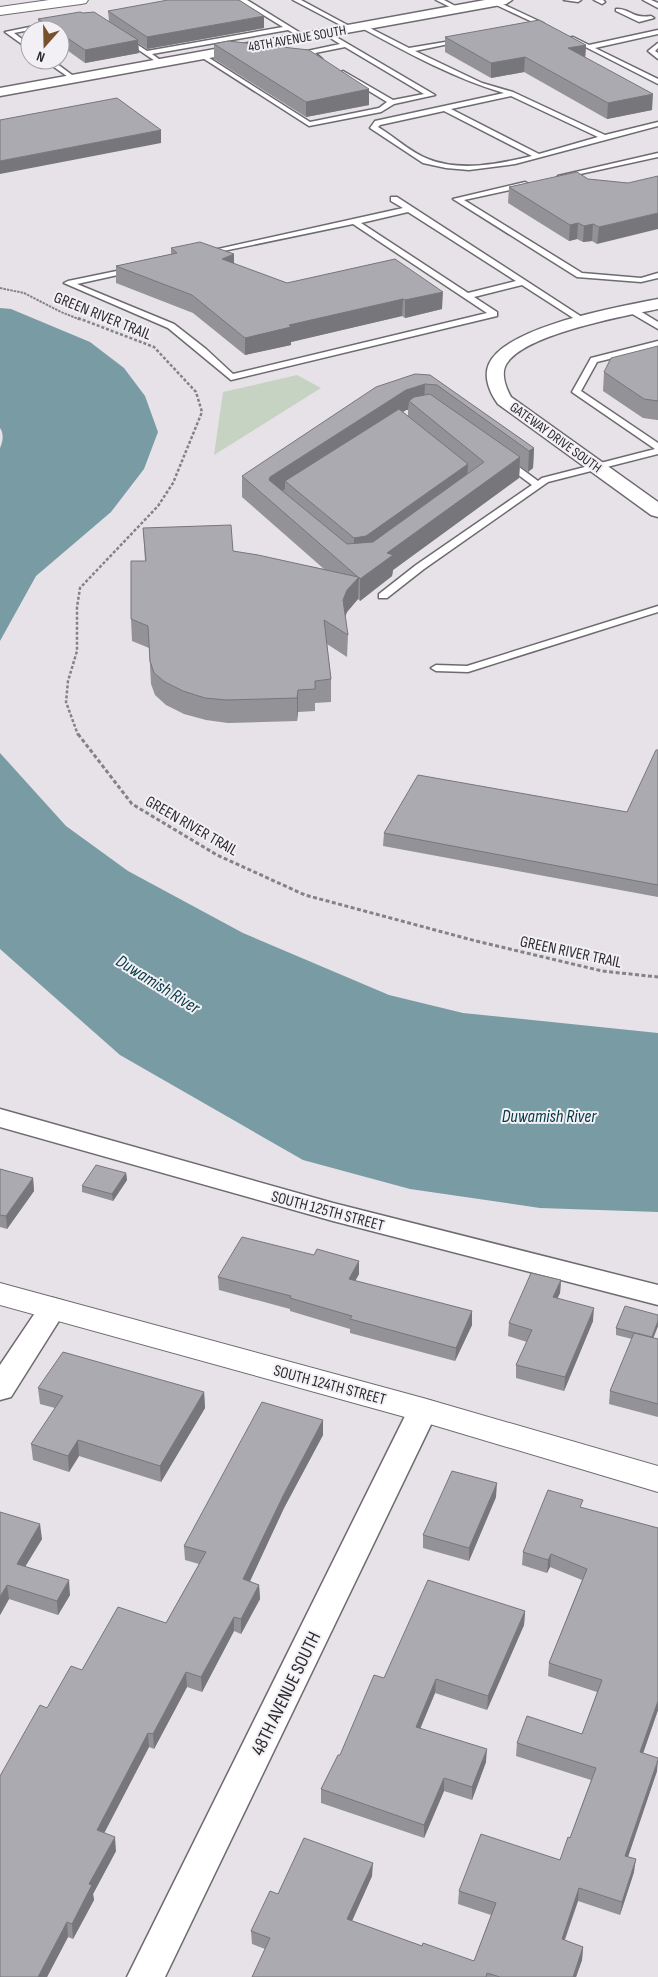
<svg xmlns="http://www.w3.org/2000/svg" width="658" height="1977" font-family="'Sofia Sans Condensed',sans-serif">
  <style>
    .green { fill: #c6d3c3 }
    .water { fill: #789ba4 }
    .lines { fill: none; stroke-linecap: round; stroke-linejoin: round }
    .service-casing { stroke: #6e6b70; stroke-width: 3 }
    .minor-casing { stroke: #6e6b70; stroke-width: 3 }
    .tertiary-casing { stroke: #6e6b70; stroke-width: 2 }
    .motorway-casing { stroke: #6e6b70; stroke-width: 2 }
    .path-far2 { stroke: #858286; stroke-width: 2; stroke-dasharray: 2.5 1; stroke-linecap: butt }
    .path-far1 { stroke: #858286; stroke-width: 2.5; stroke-dasharray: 3 2; stroke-linecap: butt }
    .path { stroke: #858286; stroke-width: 3; stroke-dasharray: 4 2.5; stroke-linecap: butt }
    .service { fill: #fff; fill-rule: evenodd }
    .minor { fill: #fff; fill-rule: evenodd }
    .tertiary { fill: #fff; fill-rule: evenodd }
    .motorway { fill: #fff; fill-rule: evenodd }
    .wall { fill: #929297; fill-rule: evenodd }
    .shaded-wall { fill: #77777b }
    .building { fill: #aaaab0; stroke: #77777b }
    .labels { text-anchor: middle; stroke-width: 4; stroke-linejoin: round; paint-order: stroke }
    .far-street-label { font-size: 14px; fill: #2b2a2c; stroke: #f3f0f5 }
    .street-label { font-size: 16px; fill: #2b2a2c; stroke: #f3f0f5 }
    .water-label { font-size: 18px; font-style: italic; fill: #003945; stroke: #f3f0f5 }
    .near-street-label { font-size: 19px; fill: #2b2a2c; stroke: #f3f0f5 }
  </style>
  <rect width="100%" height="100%" fill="#e6e2e8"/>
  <!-- green -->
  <path class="green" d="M 297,375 L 321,388 L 214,455 L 223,392 Z"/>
  <!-- water -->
  <path class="water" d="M 0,308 L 11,309 L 90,342 L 124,368 L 145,396 L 158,432 L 144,469 L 111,512 L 36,576 L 0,641 L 0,448 C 3,442 4,433 0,428 Z
    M 0,753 L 66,826 L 128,871 L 243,933 L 389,995 L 463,1013 L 658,1033 L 658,1212 L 540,1208 L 410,1189 L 303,1160 L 120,1055 L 0,949 Z"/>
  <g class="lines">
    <defs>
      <path id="service" d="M 239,0 L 247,0 L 307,37 L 302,38 L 288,30 L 152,54 L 163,62 L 163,64 L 161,65 L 121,38 L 126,37 L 147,51 L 283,27 Z
        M 293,0 L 301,0 L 353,28 L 348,29 Z
        M 436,0 L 444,0 L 461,9 L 456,10 Z
        M 494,0 L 543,23 L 544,24 L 539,25 L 492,3 L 491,2 Z
        M 564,0 L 581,0 L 578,2 Z
        M 594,0 L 603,0 L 605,2 L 602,4 Z
        M 643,0 L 651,0 L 658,3 L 658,8 Z
        M 616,9 C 630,8 632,19 651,16 L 654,18 L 639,22 L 616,11 Z
        M 54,22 L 57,24 L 56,25 L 14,33 L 30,45 L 30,50 L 5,32 Z
        M 362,24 L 409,48 L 463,39 L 463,41 L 415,51 L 482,83 L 513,92 L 605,135 L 658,122 L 658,126 L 515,164 L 469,170 L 446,168 L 423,163 L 370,128 L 375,121 L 504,93 C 453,78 406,52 360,27 L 359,26 ZM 511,96 L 598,137 L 539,154 L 451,109 ZM 444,111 L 532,156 C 499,164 460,172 428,159 C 410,152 395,137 378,127 L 380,125 Z
        M 658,30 L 658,34 L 595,48 L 658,79 L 658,84 L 568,38 L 573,37 L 589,45 Z
        M 326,31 L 435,95 L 394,104 L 381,112 L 309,126 L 198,55 L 203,54 L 310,122 L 379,108 L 387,102 L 341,74 L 340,73 L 343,71 L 393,100 L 424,94 L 345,47 L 315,53 L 322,59 L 317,60 L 307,53 L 307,51 L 340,44 L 324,34 L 323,33 Z
        M 658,43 L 658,48 L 655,51 L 658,53 L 658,59 L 648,51 Z
        M 44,60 L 52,60 L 76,78 L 71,79 Z
        M 658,153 L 658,157 L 562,178 L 558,176 Z
        M 525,182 L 529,184 L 528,186 L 464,200 L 582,273 L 641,278 L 658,273 L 658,278 L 641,282 L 577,277 L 453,199 Z
        M 391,197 L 397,197 L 588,321 L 581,323 L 522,285 L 474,297 L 497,312 L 497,316 L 231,380 L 168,328 L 64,283 L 68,281 L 136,267 L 136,271 L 77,284 L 174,324 L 206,349 L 233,374 L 487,313 L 353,224 L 204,255 L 200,253 L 403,208 L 391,201 ZM 408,212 L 516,281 L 468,293 L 361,223 Z
        M 629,308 L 635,308 L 658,322 L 658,329 L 629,312 Z
        M 658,341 L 658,347 L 597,362 L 581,391 L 658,443 L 658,454 L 548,482 L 424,569 L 387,598 L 379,598 L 379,594 L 416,565 L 532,485 L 505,465 L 505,461 L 511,461 L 538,481 L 542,478 L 655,449 L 572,392 L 591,358 Z
        M 658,606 L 658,612 L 468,672 L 436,671 L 431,668 L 436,665 L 467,666 Z"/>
      <path id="minor" d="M 485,0 L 512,0 L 506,4 L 0,96 L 0,88 Z
        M 658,299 L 658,309 C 624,316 526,334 507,363 C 500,373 506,388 511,397 L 658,502 L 658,517 L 651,515 L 498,404 C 490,393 483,377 489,364 C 506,326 619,307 658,299 Z
        M 0,1109 L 333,1203 L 658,1285 L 658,1305 L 333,1221 L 0,1127 Z
        M 53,1298 L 63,1301 L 67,1308 L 11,1397 L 0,1400 L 0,1365 L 43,1301 Z
        M 423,1399 L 434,1402 L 438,1410 L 165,1977 L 127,1977 L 408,1410 L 412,1402 Z"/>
      <path id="tertiary" d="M 0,1283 L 423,1398 L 658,1466 L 658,1492 L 423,1422 L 0,1305 Z"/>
      <path id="motorway" d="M 49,0 L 88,0 L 86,3 L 81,4 L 0,15 L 0,7 Z"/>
    </defs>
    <!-- service casing -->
    <use href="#service" class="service-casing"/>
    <!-- minor casing -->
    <use href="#minor" class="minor-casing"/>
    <!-- tertiary casing -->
    <use href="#tertiary" class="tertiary-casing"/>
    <!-- motorway casing -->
    <use href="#motorway" class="motorway-casing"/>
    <!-- path-far2 -->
    <path class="path-far2" d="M 0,288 L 24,293 L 61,312 L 81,320"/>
    <!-- path-far1 -->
    <path class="path-far1" d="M 78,318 L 154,347 L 196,392 L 202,412 L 173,483 L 158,506 L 80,588 L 77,607 L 77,651 L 68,681 L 66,702 L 78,735"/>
    <!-- path -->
    <path class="path" d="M 78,734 L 132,804 L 217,855 L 305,895 L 476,941 L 602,971 L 658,977"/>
    <!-- service -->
    <use href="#service" class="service"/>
    <!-- minor -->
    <use href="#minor" class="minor"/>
    <!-- tertiary -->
    <use href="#tertiary" class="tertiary"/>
    <!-- motorway -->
    <use href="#motorway" class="motorway"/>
  </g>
  <!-- wall -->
  <path class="wall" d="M 108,11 L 264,28 L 147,49 L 138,43 L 139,53 L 85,63 L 60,45 L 60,30 L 39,30 L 38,19 L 83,13 L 109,21 Z
    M 445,37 L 586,45 L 585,58 L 652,110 L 607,119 L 524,72 L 491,78 L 445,52 Z
    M 214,44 L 369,89 L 369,105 L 306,117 L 214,59 Z
    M 588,179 L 628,183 L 597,244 L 592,241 L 583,242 L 577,239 L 569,241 L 508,203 L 509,187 Z
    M 171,248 L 234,264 L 287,283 L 395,259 L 442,309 L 405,318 L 402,316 L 291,342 L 291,345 L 245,355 L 193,313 L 116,283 L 116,266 L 171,254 Z
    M 658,346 L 658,420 L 657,420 L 643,418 L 603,391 L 604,372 Z
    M 430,375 L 534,448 L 533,468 L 528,472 L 520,466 L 519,478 L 393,570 L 392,576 L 360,601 L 358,599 L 347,612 L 345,617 L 348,635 L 347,657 L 327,644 L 331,679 L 331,702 L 315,703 L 315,711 L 298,712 L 297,721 L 228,723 L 206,720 L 184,714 L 166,705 L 155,695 L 151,684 L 149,648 L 132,641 L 131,619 L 145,561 L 143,528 L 233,551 L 324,569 L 242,497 L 242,476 ZM 406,410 L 408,410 L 408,416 L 403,412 Z
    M 658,750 L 658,897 L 383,846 L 384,833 L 627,812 Z
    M 0,1169 L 33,1178 L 34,1191 L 7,1229 L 0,1227 Z
    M 126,1173 L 127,1180 L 113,1201 L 82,1192 L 82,1186 Z
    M 314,1255 L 359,1261 L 359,1274 L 355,1281 L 472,1311 L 472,1325 L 455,1361 L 350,1333 L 350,1329 L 290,1311 L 290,1309 L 219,1290 L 218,1277 Z
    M 561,1280 L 560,1293 L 557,1298 L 593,1321 L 564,1391 L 516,1378 L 516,1365 L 527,1342 L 508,1336 L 509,1323 Z
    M 658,1315 L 658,1326 L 653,1338 L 658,1339 L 658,1417 L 609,1404 L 610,1391 L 632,1339 L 616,1335 L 616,1328 Z
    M 38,1388 L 204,1392 L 205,1408 L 161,1482 L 79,1456 L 69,1472 L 33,1460 L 31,1444 L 55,1408 L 40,1404 Z
    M 323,1420 L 323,1435 L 284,1508 L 250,1581 L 259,1585 L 260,1599 L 241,1634 L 234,1631 L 202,1692 L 187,1687 L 154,1749 L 149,1747 L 104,1833 L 116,1851 L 93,1894 L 94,1900 L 73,1939 L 68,1937 L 47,1977 L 0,1977 L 47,1708 L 82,1670 L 166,1623 L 199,1564 L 185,1560 L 184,1546 Z
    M 496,1497 L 469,1561 L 423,1548 L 423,1535 Z
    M 582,1508 L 658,1528 L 658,1710 L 643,1753 L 657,1771 L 628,1856 L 634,1872 L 620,1915 L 578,1901 L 565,1940 L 583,1947 L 582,1960 L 576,1977 L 252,1977 L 265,1949 L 252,1944 L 251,1931 L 278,1894 L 372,1876 L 352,1921 L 422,1946 L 474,1961 L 491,1915 L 458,1904 L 459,1891 L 560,1860 L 570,1838 L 591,1780 L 516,1756 L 517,1743 L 582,1734 L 597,1692 L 548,1676 L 549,1663 L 582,1580 L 550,1567 L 547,1573 L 522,1565 L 523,1552 Z
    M 0,1512 L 42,1539 L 25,1567 L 70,1595 L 58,1615 L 9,1599 L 0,1615 Z
    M 525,1611 L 524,1625 L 487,1710 L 435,1693 L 420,1729 L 486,1762 L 472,1800 L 444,1791 L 424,1838 L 321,1803 L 321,1789 L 384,1678 Z"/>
  <!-- shaded-wall -->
  <path class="shaded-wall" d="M 264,16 L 264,28 L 147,49 L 147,37 Z
    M 138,40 L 139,53 L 85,63 L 85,50 Z
    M 586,45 L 585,60 L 568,48 Z
    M 525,57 L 524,72 L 491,78 L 491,63 Z
    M 369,89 L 369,105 L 306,117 L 306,102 Z
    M 653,94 L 652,110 L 607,119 L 608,103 Z
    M 161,130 L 161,143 L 0,174 L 0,161 Z
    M 658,213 L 658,229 L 597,244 L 599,227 Z
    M 578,223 L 577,239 L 569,241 L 570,225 Z
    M 593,224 L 592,241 L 583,242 L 584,226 Z
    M 234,254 L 234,272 L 222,259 Z
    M 443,292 L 442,309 L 405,318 L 405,300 Z
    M 403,299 L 402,316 L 291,342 L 291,345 L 245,355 L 245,338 L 289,325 Z
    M 425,384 L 424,404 L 409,401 L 408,410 L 406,410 L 290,485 L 285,481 L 285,489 L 270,498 L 270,501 L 270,477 L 406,390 Z
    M 534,448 L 533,468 L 528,472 L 529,451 Z
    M 520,457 L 519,478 L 393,570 L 392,576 L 360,601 L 360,579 L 387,553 Z
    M 468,464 L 467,483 L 354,557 L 354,538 Z
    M 359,577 L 358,599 L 347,612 L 343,622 L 343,600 L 347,590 Z
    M 298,690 L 298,712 L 297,721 L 297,698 Z
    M 126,1173 L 127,1180 L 113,1201 L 112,1194 Z
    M 33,1178 L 34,1191 L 7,1229 L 6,1216 Z
    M 359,1261 L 359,1274 L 349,1292 L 349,1279 Z
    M 561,1280 L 560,1293 L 552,1310 L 553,1297 Z
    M 594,1308 L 593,1321 L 564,1391 L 565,1377 Z
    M 472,1311 L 472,1325 L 455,1361 L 456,1348 Z
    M 658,1321 L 658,1326 L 651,1344 L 652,1337 Z
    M 204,1392 L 205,1408 L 161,1482 L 160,1466 Z
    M 323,1420 L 323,1435 L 284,1508 L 244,1594 L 243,1579 L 284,1494 Z
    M 78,1440 L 79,1456 L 69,1472 L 68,1456 Z
    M 497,1483 L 496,1497 L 469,1561 L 469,1548 Z
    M 40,1524 L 42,1539 L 18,1578 L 17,1564 Z
    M 551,1554 L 550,1567 L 547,1573 L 548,1560 Z
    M 69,1580 L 70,1595 L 58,1615 L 57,1601 Z
    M 7,1585 L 9,1599 L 0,1615 L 0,1597 Z
    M 259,1585 L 260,1599 L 241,1634 L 241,1619 Z
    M 525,1611 L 524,1625 L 487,1710 L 488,1696 Z
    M 234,1617 L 234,1631 L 202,1692 L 201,1677 Z
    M 186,1672 L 187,1687 L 154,1749 L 153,1734 Z
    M 436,1679 L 435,1693 L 415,1741 L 416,1727 Z
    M 658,1701 L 658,1710 L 639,1765 L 640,1752 Z
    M 148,1733 L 149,1747 L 98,1845 L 97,1830 Z
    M 487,1749 L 486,1762 L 472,1800 L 472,1787 Z
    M 658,1760 L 657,1771 L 624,1869 L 625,1856 Z
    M 444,1778 L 444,1791 L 424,1838 L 424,1825 Z
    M 115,1837 L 116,1851 L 93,1894 L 94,1900 L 73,1939 L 72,1924 L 89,1884 Z
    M 636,1859 L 634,1872 L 620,1915 L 622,1902 Z
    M 373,1863 L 372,1876 L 347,1932 L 347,1919 Z
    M 579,1888 L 578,1901 L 560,1952 L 562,1939 Z
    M 67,1922 L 68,1937 L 47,1977 L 38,1977 Z
    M 583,1947 L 582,1960 L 576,1977 L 573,1977 Z"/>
  <!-- building -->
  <path class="building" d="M 168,0 L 239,0 L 264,16 L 147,37 L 108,11 Z
    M 80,12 L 83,13 L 94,12 L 138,40 L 85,50 L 60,33 L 60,30 L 55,30 L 38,19 Z
    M 539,20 L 586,45 L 568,48 L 653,94 L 608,103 L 525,57 L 491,63 L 445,37 Z
    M 228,41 L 309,50 L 369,89 L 306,102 L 214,44 Z
    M 117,98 L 161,130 L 0,161 L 0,120 Z
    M 577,172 L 588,179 L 628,183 L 658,176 L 658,213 L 599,227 L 593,224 L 584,226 L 578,223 L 570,225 L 509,187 Z
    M 200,242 L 234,254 L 222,259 L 287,283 L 395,259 L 443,292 L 405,300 L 403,299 L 289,325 L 291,327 L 245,338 L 192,295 L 116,266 L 177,253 L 171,248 Z
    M 658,346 L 658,401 L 644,399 L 604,372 L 611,358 Z
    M 415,374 L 430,375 L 534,448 L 529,451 L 437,385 L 425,384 L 406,390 L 270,477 L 269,480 L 347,544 L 373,542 L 484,462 L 409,401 L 414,397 L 430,394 L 520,457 L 387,553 L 393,555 L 360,579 L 359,577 L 347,590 L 343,600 L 348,635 L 324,620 L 331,679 L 315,681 L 315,689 L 298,690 L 297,698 L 227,700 L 205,698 L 183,691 L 165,682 L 154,673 L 150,661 L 148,626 L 131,619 L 131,561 L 146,561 L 143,528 L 231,525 L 233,551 L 258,555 L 358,577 L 242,476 L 376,387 Z
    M 399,409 L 468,464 L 366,536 L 354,538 L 285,481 Z
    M 656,750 L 658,750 L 658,885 L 384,833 L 418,775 L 627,812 Z
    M 96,1165 L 126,1173 L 112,1194 L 82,1186 Z
    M 0,1169 L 33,1178 L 6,1216 L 0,1215 Z
    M 242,1237 L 314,1255 L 317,1249 L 359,1261 L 349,1279 L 472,1311 L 456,1348 L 350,1319 L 352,1316 L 290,1298 L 291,1296 L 218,1277 Z
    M 531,1273 L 561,1280 L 553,1297 L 594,1308 L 565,1377 L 516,1365 L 532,1330 L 509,1323 Z
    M 625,1306 L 658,1315 L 658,1321 L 652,1337 L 616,1328 Z
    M 634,1333 L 658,1339 L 658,1404 L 610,1391 Z
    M 63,1352 L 204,1392 L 160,1466 L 78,1440 L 68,1456 L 31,1444 L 63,1396 L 38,1388 Z
    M 262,1402 L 323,1420 L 284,1494 L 243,1579 L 259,1585 L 241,1619 L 234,1617 L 201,1677 L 186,1672 L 153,1734 L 148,1733 L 97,1830 L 115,1837 L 89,1884 L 92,1885 L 72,1924 L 67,1922 L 38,1977 L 0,1977 L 0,1776 L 40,1705 L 47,1708 L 71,1666 L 82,1670 L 118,1607 L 166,1623 L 206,1552 L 184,1546 Z
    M 452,1471 L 497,1483 L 469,1548 L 423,1535 Z
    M 548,1490 L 583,1500 L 580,1507 L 658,1528 L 658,1701 L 640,1752 L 658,1758 L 658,1760 L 625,1856 L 636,1859 L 622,1902 L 579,1888 L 562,1939 L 583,1947 L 573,1977 L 500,1977 L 487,1973 L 486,1977 L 252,1977 L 270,1938 L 251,1931 L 270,1891 L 278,1894 L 304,1838 L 373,1863 L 347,1919 L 422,1946 L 423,1943 L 474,1961 L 496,1903 L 459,1891 L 481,1834 L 560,1860 L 568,1837 L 570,1838 L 596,1768 L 517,1743 L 527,1716 L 582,1734 L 602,1680 L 549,1663 L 587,1569 L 551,1554 L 548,1560 L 523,1552 Z
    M 0,1512 L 40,1524 L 17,1564 L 69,1580 L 57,1601 L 7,1585 L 0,1597 Z
    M 428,1580 L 525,1611 L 488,1696 L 436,1679 L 416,1727 L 487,1749 L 472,1787 L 444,1778 L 424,1825 L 321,1789 L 338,1755 L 340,1755 L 374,1675 L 384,1678 Z"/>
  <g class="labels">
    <!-- far-street labels -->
    <g class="far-street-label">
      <text transform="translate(297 38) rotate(-10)" y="5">48TH AVENUE SOUTH</text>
      <text transform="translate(556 437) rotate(36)" y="5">GATEWAY DRIVE SOUTH</text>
    </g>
    <!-- street labels -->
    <g class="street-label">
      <text transform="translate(103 315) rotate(22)" y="6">GREEN RIVER TRAIL</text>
      <text transform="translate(192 825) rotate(30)" y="6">GREEN RIVER TRAIL</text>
      <text transform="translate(571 951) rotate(12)" y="6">GREEN RIVER TRAIL</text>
      <text transform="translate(328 1210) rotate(15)" y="6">SOUTH 125TH STREET</text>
      <text transform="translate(330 1384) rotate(15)" y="6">SOUTH 124TH STREET</text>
    </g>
    <!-- water labels -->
    <g class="water-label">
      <text transform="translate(158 984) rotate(32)" y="6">Duwamish River</text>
      <text x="549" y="1122">Duwamish River</text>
    </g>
    <!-- near-street labels -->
    <g class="near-street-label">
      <text transform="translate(285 1693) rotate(-64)" y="7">48TH AVENUE SOUTH</text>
    </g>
  </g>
  <!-- north arrow -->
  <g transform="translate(45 45) rotate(200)"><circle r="24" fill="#f3f0f5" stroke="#a3a1a5"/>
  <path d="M0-4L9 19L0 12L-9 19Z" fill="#76512c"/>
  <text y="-8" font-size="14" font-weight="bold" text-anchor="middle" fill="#2b2a2c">N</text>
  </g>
</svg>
